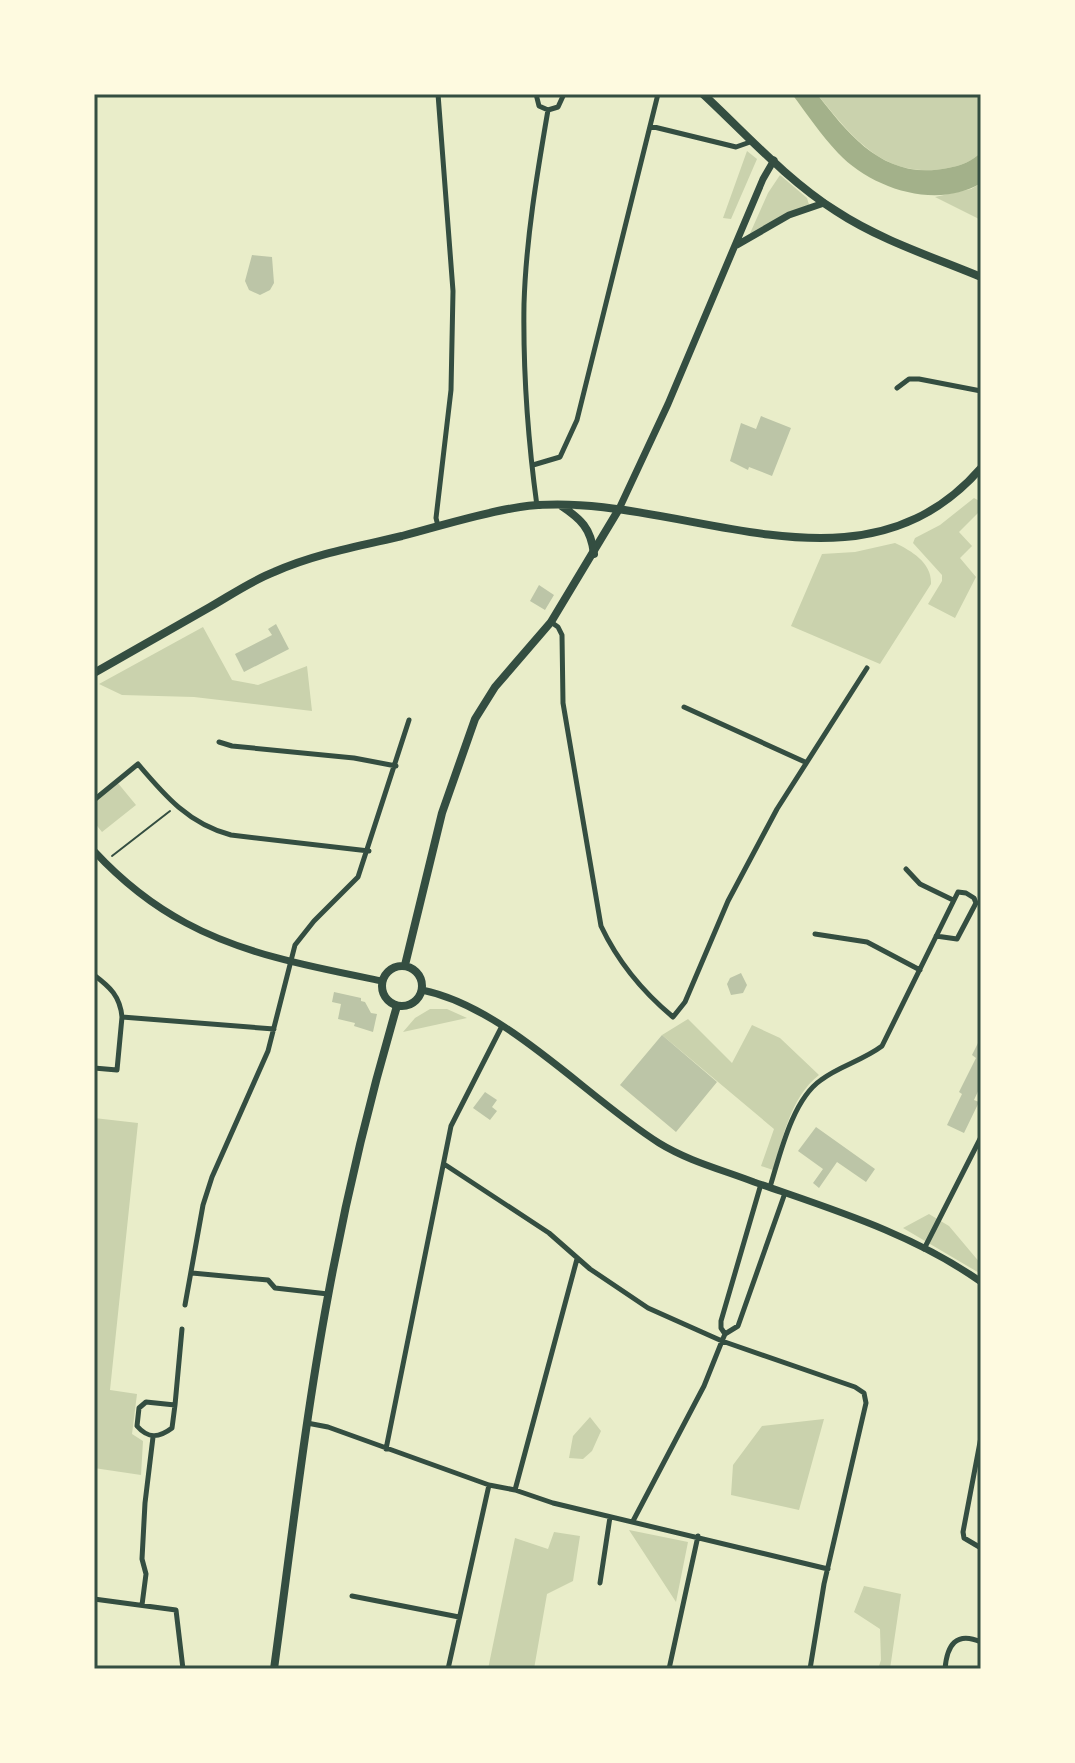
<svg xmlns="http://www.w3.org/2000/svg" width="1075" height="1763" font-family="'PT Sans Narrow',sans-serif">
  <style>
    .green { fill: #cad2ad }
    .water { fill: #a3b18a }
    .building { fill: #bcc5a7 }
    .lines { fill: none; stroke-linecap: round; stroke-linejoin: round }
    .path { stroke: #344e41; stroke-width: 2 }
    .minor { stroke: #344e41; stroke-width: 5 }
    .tertiary { stroke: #344e41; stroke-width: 7 }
    .secondary { stroke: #344e41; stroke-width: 8 }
    .primary { stroke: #344e41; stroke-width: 8 }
    .neatline { fill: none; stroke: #344e41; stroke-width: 3 }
  </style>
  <rect width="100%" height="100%" fill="#e9edc9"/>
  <!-- green -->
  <path class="green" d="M 817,94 L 981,94 L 981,152 C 973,161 960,166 948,168 C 885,181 852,137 817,94 Z
    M 747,151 L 757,159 L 731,219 L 723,218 Z
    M 780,175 L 807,198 L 810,208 L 748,238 L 768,193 Z
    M 981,183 L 981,220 L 935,197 L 971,189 Z
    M 974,498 L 981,502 L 981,510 L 959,532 L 972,546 L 960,558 L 976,577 L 955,618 L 928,604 L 942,581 L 942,575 L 913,543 L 915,538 L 940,525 Z
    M 895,543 C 912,551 932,563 931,584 L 880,664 L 791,626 L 822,554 L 855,552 Z
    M 203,627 L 232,680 L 258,685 L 307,666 L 312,711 L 194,697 L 122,695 L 99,684 Z
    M 117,782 L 136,805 L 102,832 L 94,822 L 94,800 Z
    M 430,1009 L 447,1009 L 467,1018 L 403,1032 L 415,1018 Z
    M 688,1019 L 732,1063 L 752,1025 L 780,1038 L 819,1075 C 790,1098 784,1136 773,1170 L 761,1166 L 774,1129 L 662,1035 Z
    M 94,1118 L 138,1123 L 110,1390 L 137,1394 L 132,1434 L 143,1441 L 141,1475 L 94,1468 Z
    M 929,1214 L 949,1226 L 981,1264 L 981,1274 L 903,1228 Z
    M 590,1417 L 601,1431 L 592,1451 L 583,1459 L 569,1458 L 573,1436 Z
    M 824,1419 L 799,1510 L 731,1495 L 733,1465 L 762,1426 Z
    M 629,1530 L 688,1542 L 676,1602 Z
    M 554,1532 L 580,1536 L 573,1581 L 547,1594 L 534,1669 L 488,1669 L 515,1538 L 548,1549 Z
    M 864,1586 L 901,1594 L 890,1669 L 878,1669 L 881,1660 L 880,1629 L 854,1612 Z"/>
  <!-- water -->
  <path class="water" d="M 792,94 L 817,94 C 851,138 886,181 948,168 C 960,166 973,161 981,152 L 981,183 C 937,210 872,189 838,153 C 821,135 807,114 792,94 Z"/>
  <!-- building -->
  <path class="building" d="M 252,255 L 272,257 L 274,283 L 270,290 L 260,295 L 249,290 L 245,281 Z
    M 761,416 L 791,428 L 772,476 L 749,467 L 748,470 L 730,461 L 741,423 L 756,429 Z
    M 539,585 L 554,595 L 545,610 L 530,601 Z
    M 276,624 L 289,649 L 244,672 L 235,654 L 272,635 L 268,629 Z
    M 741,973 L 747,985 L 743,993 L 731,995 L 727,984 L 730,978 Z
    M 334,992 L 361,998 L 361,1001 L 365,1002 L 371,1013 L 377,1014 L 373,1032 L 354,1026 L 355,1023 L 338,1019 L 341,1004 L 332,1002 Z
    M 662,1035 L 717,1082 L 676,1132 L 620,1085 Z
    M 981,1037 L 981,1085 L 974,1100 L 979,1102 L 964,1133 L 947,1125 L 962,1094 L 959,1092 L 976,1058 L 972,1055 Z
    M 485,1092 L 497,1100 L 492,1107 L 497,1111 L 490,1120 L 473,1108 Z
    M 816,1127 L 875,1169 L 866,1182 L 837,1162 L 819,1188 L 813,1183 L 823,1169 L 798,1151 Z"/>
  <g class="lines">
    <!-- path -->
    <path class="path" d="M 112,856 L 170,811"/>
    <!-- minor -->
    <path class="minor" d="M 438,94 L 453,291 L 451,390 L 436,518 L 438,526
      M 536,94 L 539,106 L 548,110
      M 548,110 L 558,107 L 564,94
      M 650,126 L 736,147 L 753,141
      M 897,388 L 909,379 L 919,379 L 981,391
      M 533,465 L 560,457 L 577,420 L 658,94
      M 537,506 C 528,440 523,370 524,304 C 526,239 537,174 548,110
      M 551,622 L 558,627 L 562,635 L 563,703 L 601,926 C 618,962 643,992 673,1017 L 685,1002 L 728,901 L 777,809 L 867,668
      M 684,707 L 805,762
      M 219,742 L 232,746 L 354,758 L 396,766
      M 94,800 L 138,764 C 165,796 189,824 231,835 L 369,851
      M 906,869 L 920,884 L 953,900
      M 815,934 L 867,942 L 920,970
      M 94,975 C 110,987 120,996 122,1017 L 274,1029
      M 94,1068 L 117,1070 L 122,1017
      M 444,1164 L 549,1233 L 590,1269 L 648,1308 L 722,1341 L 855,1387 L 864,1393 L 866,1403 L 824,1584 L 810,1669
      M 770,1187 C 780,1155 792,1100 821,1080 C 839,1066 862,1061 882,1046 L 958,892 L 966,893 L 974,898 L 976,903 L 957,939 L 936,936
      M 924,1249 L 981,1137
      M 192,1273 L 268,1280 L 275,1288 L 328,1294
      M 185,1305 L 203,1205 L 212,1177 L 268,1051 L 295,945 L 314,921 L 358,877 L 409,720
      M 725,1334 L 738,1326 L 785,1193
      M 146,1402 L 175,1405 L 172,1428 C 159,1438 148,1439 137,1426 L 139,1408 Z
      M 175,1405 L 182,1329
      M 307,1423 L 328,1427 L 489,1485 L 515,1490 L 553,1503 L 828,1569
      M 981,1437 L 963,1532 L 964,1538 L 981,1548
      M 386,1449 L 451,1126 L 502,1026
      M 515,1490 L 577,1259
      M 633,1521 L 704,1386 L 722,1341 L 725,1334 L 721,1328 L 721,1321 L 761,1184
      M 600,1583 L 610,1517
      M 352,1596 L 459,1617
      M 94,1599 L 176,1610 L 183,1669
      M 142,1605 L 146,1574 L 142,1559 L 145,1503 L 153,1437
      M 448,1669 L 489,1485
      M 669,1669 L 698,1536
      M 945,1669 C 947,1645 956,1631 981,1642"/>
    <!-- tertiary -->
    <path class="tertiary" d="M 737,245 L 789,215 L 824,203
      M 619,509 L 668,404 L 763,179 L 774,160
      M 94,851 C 120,879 152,905 186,923 C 245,955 317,968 382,981
      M 422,990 C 506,1007 586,1097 659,1143 C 688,1161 723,1170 754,1182 C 831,1209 914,1234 981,1282"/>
    <!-- secondary -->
    <path class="secondary" d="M 703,94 C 746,134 787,180 836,211 C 880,240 933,257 981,277
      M 405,965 L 442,813 L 475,719 L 495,687 L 551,622 L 619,509
      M382 986a20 20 0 1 1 40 0a20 20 0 1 1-40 0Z
      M 274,1669 C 291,1544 305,1419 328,1296 C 346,1198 369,1101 397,1006"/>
    <!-- primary -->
    <path class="primary" d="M 560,505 C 581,519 591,528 594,554
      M 94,673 C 133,651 171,629 210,607 C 231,595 251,581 274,572 C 314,554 359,546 402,536 C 441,526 480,513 520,507 C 673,486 856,612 981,468"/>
  </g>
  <!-- border -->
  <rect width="1075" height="1763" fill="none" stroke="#fefae0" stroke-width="192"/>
  <rect x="96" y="96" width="883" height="1571" class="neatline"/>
</svg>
